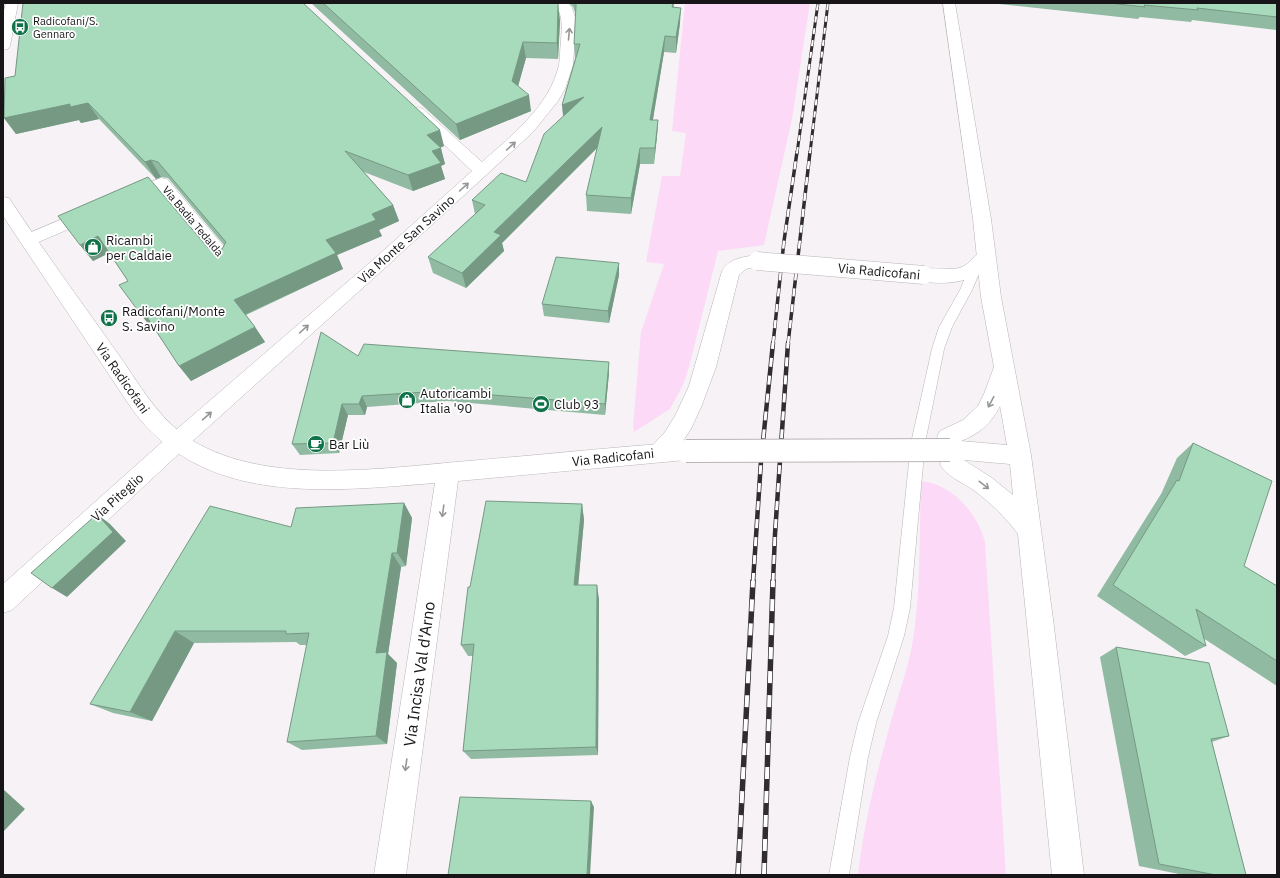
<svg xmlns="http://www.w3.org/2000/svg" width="1280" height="878" font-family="'IBM Plex Sans',sans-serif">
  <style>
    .green { fill: #fcdaf7 }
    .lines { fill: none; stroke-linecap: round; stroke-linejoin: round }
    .service-casing { stroke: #b8b4b8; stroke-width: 1 }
    .minor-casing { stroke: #b8b4b8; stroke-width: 1 }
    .tertiary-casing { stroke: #b8b4b8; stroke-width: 1 }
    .service { fill: #fff; fill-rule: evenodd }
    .minor { fill: #fff; fill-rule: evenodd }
    .tertiary { fill: #fff; fill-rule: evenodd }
    .rail-far3-casing { stroke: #302d30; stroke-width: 3 }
    .rail-far2-casing { stroke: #302d30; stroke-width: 3.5 }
    .rail-far1-casing { stroke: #302d30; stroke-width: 4.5 }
    .rail-casing { stroke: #302d30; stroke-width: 5.5 }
    .rail-far3 { stroke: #fff; stroke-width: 2; stroke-dasharray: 6; stroke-linecap: butt }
    .rail-far2 { stroke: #fff; stroke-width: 2.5; stroke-dasharray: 8; stroke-linecap: butt }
    .rail-far1 { stroke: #fff; stroke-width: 3; stroke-dasharray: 9; stroke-linecap: butt }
    .rail { stroke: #fff; stroke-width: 4; stroke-dasharray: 12; stroke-linecap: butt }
    .minor-bridge-casing { stroke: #b8b4b8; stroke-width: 19; stroke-linecap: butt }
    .tertiary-bridge-casing { stroke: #b8b4b8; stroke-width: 24; stroke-linecap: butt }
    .minor-bridge { stroke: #fff; stroke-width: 18 }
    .tertiary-bridge { stroke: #fff; stroke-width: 22 }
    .wall { fill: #90bba2 }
    .shaded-wall { fill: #769984 }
    .building { fill: #a8dabc; stroke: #769984 }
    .oneway { stroke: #979697 }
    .labels { text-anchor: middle; stroke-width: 3.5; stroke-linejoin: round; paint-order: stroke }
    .far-poi-label { font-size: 11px; fill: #171517; stroke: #fff; text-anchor: start }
    .far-street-label { font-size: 11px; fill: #171517; stroke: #fff }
    .street-label { font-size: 13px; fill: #171517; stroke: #fff }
    .poi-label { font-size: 13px; fill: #171517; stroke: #fff; text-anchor: start }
    .near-street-label { font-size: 16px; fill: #171517; stroke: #fff }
  </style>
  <rect width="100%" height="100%" fill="#f7f2f6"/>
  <!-- green -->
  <path class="green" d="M 685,3 L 810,3 L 792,119 L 764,245 L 718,251 L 690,363 L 684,383 L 670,409 L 634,432 L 633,426 L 641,332 L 664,264 L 646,262 L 662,176 L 680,176 L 686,133 L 672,131 Z
    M 921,481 C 953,484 977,513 985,542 L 1006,875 L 858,875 C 864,822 877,772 891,721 C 899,692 910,663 914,633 C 921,583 919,532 921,481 Z"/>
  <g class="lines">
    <defs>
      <path id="service" d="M 975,265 L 979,266 L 981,269 L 972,290 L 952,327 L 944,349 L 925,443 L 910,608 L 904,636 L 876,723 L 868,757 L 849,875 L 829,875 L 850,757 L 858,723 L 888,636 L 894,608 L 911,443 L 932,349 L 939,327 L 960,290 L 969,269 L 971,266 Z"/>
      <path id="minor" d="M 555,3 L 568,3 L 572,8 L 576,20 L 573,65 L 565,89 L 558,101 L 533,132 L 386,267 L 186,447 L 12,610 L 3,613 L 3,584 L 170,435 L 374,259 L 472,171 L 413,115 L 410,112 L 413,109 L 418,107 L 423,109 L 482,162 C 512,135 549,107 559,65 C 560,58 560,49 561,41 C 562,26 563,16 555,3 Z
        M 161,178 L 167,179 L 231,255 L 234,259 L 231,263 L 225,265 L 219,263 L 158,190 L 134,201 L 128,202 L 122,201 L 120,197 L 122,193 Z
        M 91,207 L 97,209 L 100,213 L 97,217 L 34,244 L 28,246 L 22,244 L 19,240 L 22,236 Z
        M 985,250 L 991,252 L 994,256 C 990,262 986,269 980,273 C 964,284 936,285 917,280 L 915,275 L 917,270 C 931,266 946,271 959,268 C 971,265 974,253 985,250 Z
        M 757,255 L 763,257 L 766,261 L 763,265 L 746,269 L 739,275 L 716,367 L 702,405 L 691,429 L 680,445 L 668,460 L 660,462 L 652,460 L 649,453 L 652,446 L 665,432 L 675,416 L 689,386 L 722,271 C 729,258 744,257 757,255 Z"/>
      <path id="tertiary" d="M 6,3 L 18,3 L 10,46 L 8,49 L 3,50 L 3,15 Z
        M 943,3 L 955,3 L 991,219 L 1001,297 L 1031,455 L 1053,619 L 1084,875 L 1052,875 L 1018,534 C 1006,518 992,504 976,492 C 965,483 946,477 940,464 L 944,457 L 939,450 L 942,444 L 937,437 L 940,431 L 963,420 L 978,406 L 984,394 L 994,367 L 981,297 L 973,219 ZM 1000,406 L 1007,445 L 961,441 C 979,434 991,424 1000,406 ZM 964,460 L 1010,464 L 1013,495 L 992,478 Z
        M 3,197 L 9,198 C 43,250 80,300 116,351 C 137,380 154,413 184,435 C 259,488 382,468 468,461 C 541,455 613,447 686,442 L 694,444 L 697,451 L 694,458 L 686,460 L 458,481 L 406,875 L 374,875 L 435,483 C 330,491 207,507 134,412 L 3,216 Z"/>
    </defs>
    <!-- service casing -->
    <use href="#service" class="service-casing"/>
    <!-- minor casing -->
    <use href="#minor" class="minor-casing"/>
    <!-- tertiary casing -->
    <use href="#tertiary" class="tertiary-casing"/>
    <!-- service -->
    <use href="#service" class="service"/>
    <!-- minor -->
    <use href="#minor" class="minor"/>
    <!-- tertiary -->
    <use href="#tertiary" class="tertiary"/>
    <defs>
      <path id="rail-far3" d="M 797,153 L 818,3
        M 810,153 L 828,3"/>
      <path id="rail-far2" d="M 773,344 L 784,241 L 797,152
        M 788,344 L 810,152"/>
      <path id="rail-far1" d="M 753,582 L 761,461 L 773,343
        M 773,582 L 775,534 L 788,343"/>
      <path id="rail" d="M 738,875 L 753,581
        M 764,875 L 773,581"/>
    </defs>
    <!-- rail-far3 casing -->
    <use href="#rail-far3" class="rail-far3-casing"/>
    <!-- rail-far2 casing -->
    <use href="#rail-far2" class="rail-far2-casing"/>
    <!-- rail-far1 casing -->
    <use href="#rail-far1" class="rail-far1-casing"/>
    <!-- rail casing -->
    <use href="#rail" class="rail-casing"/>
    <!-- rail-far3 -->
    <use href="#rail-far3" class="rail-far3"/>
    <!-- rail-far2 -->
    <use href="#rail-far2" class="rail-far2"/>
    <!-- rail-far1 -->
    <use href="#rail-far1" class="rail-far1"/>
    <!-- rail -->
    <use href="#rail" class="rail"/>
    <defs>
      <path id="minor-bridge" d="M 757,261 L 924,275"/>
      <path id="tertiary-bridge" d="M 686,451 L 950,450"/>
    </defs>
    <!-- minor-bridge casing -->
    <use href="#minor-bridge" class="minor-bridge-casing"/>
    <!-- tertiary-bridge casing -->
    <use href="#tertiary-bridge" class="tertiary-bridge-casing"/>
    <!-- minor-bridge -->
    <use href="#minor-bridge" class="minor-bridge"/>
    <!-- tertiary-bridge -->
    <use href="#tertiary-bridge" class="tertiary-bridge"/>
  </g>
  <!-- wall -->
  <path class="wall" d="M 311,3 L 558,3 L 560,21 L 558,59 L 526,58 L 518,86 L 531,111 L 460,140 Z
    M 569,3 L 674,3 L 674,7 L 680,23 L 676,53 L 664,52 L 653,120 L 658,120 L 657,136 L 654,164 L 640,164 L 631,214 L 587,211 L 586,195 L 597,148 L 502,243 L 504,251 L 466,288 L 433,273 L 428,257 L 475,214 L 472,200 L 526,182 L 563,117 L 562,105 L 575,59 L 574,44 L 576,15 L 573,7 Z
    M 999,3 L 1277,3 L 1277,30 L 1192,20 L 1191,22 L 1140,17 L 1138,19 L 999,4 Z
    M 15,76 L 444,146 L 440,148 L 445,164 L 441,166 L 445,179 L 413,191 L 364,172 L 393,205 L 399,221 L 379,230 L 382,236 L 337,255 L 343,269 L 246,315 L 255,327 L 265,342 L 191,381 L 179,366 L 156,331 L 154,331 L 128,281 L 109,253 L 93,261 L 80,245 L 208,248 L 215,251 L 222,249 L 224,245 L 168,178 L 161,177 L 156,179 L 99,119 L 81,123 L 79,120 L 16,134 L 4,118 Z
    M 619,275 L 609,323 L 544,316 L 542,304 Z
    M 358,356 L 609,362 L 609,373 L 605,415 L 447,401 L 367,407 L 365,415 L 348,415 L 339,453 L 300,455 L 292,444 Z
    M 1193,443 L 1244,566 L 1277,586 L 1277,686 L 1203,638 L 1206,646 L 1185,656 L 1097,596 L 1161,494 L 1162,492 L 1177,458 Z
    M 404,503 L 412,518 L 406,566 L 401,567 L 388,654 L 397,663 L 387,744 L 302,750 L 287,742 L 307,645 L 300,645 L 296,642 L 194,643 L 152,721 L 113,713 L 90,704 L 291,527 Z
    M 582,504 L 584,520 L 578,585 L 599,599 L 598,755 L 471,759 L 463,751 L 473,656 L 468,656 L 461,645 L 470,587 Z
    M 1116,647 L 1229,736 L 1212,742 L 1246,875 L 1184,875 L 1139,866 L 1100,657 Z"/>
  <!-- shaded-wall -->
  <path class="shaded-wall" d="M 558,6 L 560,21 L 558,59 L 557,43 Z
    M 681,8 L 680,23 L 676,53 L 676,37 Z
    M 665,36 L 664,52 L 650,136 L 650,120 Z
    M 523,42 L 526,58 L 515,97 L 512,81 Z
    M 529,95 L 531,111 L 460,140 L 456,124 Z
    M 584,97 L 564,121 L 562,105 Z
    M 88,103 L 99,119 L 81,123 L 79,120 L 16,134 L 4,118 L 70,104 Z
    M 658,120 L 657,136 L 654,164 L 655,148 Z
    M 602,127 L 602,143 L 502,243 L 504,251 L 466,288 L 462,273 L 494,232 Z
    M 440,130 L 444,146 L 431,151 L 427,135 Z
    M 441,148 L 445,164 L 441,166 L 445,179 L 413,191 L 408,175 L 432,151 Z
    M 640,148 L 640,164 L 631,214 L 631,198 Z
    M 151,160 L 161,177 L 156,179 L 145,162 Z
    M 393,205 L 399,221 L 379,230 L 382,236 L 337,255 L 343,269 L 244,315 L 234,300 L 326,240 L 372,214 Z
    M 98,236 L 111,252 L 93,261 L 80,245 Z
    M 619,263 L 619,275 L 609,323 L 608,311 Z
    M 145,314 L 158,330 L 154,331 L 142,316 Z
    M 255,327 L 265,342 L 191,381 L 179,366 Z
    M 609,362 L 609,373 L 605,415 L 605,404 Z
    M 362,396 L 367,407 L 365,415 L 359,404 Z
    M 342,404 L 348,415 L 339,453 L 333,443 Z
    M 404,503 L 412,518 L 406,566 L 397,553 Z
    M 582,504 L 584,520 L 577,599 L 574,585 Z
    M 97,514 L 110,524 L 126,541 L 67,597 L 52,588 Z
    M 392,553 L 401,567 L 388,654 L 397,663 L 387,744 L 376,736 L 376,653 Z
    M 597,585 L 599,599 L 598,755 L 596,747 Z
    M 175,631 L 194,643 L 152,721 L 130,712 Z
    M 3,789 L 25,809 L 3,832 Z
    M 591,801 L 594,807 L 590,875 L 587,875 Z"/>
  <!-- building -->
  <path class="building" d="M 23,3 L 303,3 L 440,130 L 427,135 L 441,148 L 432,151 L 441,163 L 408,175 L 345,151 L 393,205 L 372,214 L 376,220 L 326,240 L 336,253 L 234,300 L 255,327 L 179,366 L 145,314 L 142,316 L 119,285 L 128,281 L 98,236 L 80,245 L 58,216 L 148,177 L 208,248 L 215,251 L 222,249 L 226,242 L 158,162 L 151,160 L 145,162 L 88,103 L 70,107 L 70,104 L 4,118 L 5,78 L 15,76 Z
    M 323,3 L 558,3 L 558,6 L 557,43 L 523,42 L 512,81 L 529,95 L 456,124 Z
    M 576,3 L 673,3 L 672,7 L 681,8 L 676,37 L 665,36 L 650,120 L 658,120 L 655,148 L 640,148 L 631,198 L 586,195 L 602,127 L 494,232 L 501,235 L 462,273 L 428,257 L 485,205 L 472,200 L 501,173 L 526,182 L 544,134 L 584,97 L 562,105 L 580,44 L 574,44 L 576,5 Z
    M 1109,3 L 1277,3 L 1277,17 L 1197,8 L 1198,10 L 1144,5 L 1145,7 Z
    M 556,257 L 619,263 L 608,311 L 542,304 Z
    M 321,332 L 358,356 L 364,344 L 609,362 L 605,404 L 443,391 L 362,396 L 359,404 L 342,404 L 333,443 L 292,444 Z
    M 1193,443 L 1272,481 L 1244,566 L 1277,586 L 1277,661 L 1196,609 L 1206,646 L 1113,585 L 1177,480 L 1179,481 Z
    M 486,501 L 582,504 L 574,585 L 597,585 L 596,747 L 463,751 L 474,644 L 461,645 L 468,587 L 470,587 Z
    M 404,503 L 397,553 L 392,553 L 376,653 L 387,652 L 376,736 L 287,742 L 309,633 L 286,634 L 286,631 L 175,631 L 130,712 L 90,704 L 210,506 L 291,527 L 296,508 Z
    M 97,514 L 113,532 L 52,588 L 31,573 Z
    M 1116,647 L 1209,663 L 1229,736 L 1211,739 L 1246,875 L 1216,875 L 1159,864 Z
    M 460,797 L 591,801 L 587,875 L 448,875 Z"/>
  <!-- one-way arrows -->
  <defs><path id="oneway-shaft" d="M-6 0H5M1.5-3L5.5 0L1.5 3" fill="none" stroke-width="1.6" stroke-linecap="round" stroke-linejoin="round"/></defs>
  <g class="oneway">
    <use href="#oneway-shaft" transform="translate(569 34) rotate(-85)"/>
    <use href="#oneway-shaft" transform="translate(511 146) rotate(-42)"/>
    <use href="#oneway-shaft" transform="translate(464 187) rotate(-42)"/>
    <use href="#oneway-shaft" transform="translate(304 329) rotate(-42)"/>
    <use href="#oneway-shaft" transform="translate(991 402) rotate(118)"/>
    <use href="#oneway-shaft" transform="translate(207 416) rotate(-41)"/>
    <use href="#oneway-shaft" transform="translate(984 485) rotate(38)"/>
    <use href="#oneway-shaft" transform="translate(443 511) rotate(98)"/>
    <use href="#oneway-shaft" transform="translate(406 765) rotate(98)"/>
  </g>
  <!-- icons -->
  <defs>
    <symbol id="bus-disc" viewBox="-11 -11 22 22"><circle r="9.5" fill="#0f7248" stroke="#fff"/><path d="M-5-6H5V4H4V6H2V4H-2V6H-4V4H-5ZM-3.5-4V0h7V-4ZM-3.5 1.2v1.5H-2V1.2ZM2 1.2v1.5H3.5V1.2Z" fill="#fff"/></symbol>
    <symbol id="shop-disc" viewBox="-11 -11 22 22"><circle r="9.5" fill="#0f7248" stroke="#fff"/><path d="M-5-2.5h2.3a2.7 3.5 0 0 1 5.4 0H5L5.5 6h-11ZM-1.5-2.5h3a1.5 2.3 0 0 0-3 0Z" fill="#fff"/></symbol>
    <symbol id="stadium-disc" viewBox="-11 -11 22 22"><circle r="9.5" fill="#0f7248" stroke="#fff"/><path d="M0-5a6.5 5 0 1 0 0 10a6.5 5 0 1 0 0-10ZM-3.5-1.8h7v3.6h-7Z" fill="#fff"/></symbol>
    <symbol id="cafe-disc" viewBox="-11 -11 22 22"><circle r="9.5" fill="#0f7248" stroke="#fff"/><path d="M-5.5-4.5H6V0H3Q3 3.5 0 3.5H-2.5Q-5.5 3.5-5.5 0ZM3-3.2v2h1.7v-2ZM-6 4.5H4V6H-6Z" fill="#fff"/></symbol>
  </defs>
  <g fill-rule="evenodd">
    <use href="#bus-disc" x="10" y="17" width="20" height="20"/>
    <use href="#shop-disc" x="83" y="237" width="20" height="20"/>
    <use href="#bus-disc" x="99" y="308" width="20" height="20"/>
    <use href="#shop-disc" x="397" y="390" width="20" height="20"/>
    <use href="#stadium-disc" x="531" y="394" width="20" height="20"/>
    <use href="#cafe-disc" x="306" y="434" width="20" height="20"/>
  </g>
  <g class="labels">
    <!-- far-poi labels -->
    <g class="far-poi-label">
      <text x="33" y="25">Radicofani/S.<tspan x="33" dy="13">Gennaro</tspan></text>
    </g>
    <!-- far-street labels -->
    <g class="far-street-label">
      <text transform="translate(193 221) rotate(50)" y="4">Via Badia Tedalda</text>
    </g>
    <!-- street labels -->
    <g class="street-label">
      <text transform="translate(406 239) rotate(-42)" y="5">Via Monte San Savino</text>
      <text transform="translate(879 271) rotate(5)" y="5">Via Radicofani</text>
      <text transform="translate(123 378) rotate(55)" y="5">Via Radicofani</text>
      <text transform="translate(613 457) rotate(-6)" y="5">Via Radicofani</text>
      <text transform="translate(117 497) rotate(-42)" y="5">Via Piteglio</text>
    </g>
    <!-- poi labels -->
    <g class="poi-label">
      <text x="106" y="245">Ricambi<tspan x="106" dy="15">per Caldaie</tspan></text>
      <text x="122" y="316">Radicofani/Monte<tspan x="122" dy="15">S. Savino</tspan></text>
      <text x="420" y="398">Autoricambi<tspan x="420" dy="15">Italia '90</tspan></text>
      <text x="554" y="409">Club 93</text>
      <text x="329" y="449">Bar Liù</text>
    </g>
    <!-- near-street labels -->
    <g class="near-street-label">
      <text transform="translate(419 674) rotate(-82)" y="6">Via Incisa Val d'Arno</text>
    </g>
  </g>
  <!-- border -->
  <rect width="1280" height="878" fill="none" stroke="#171517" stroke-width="8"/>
</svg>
